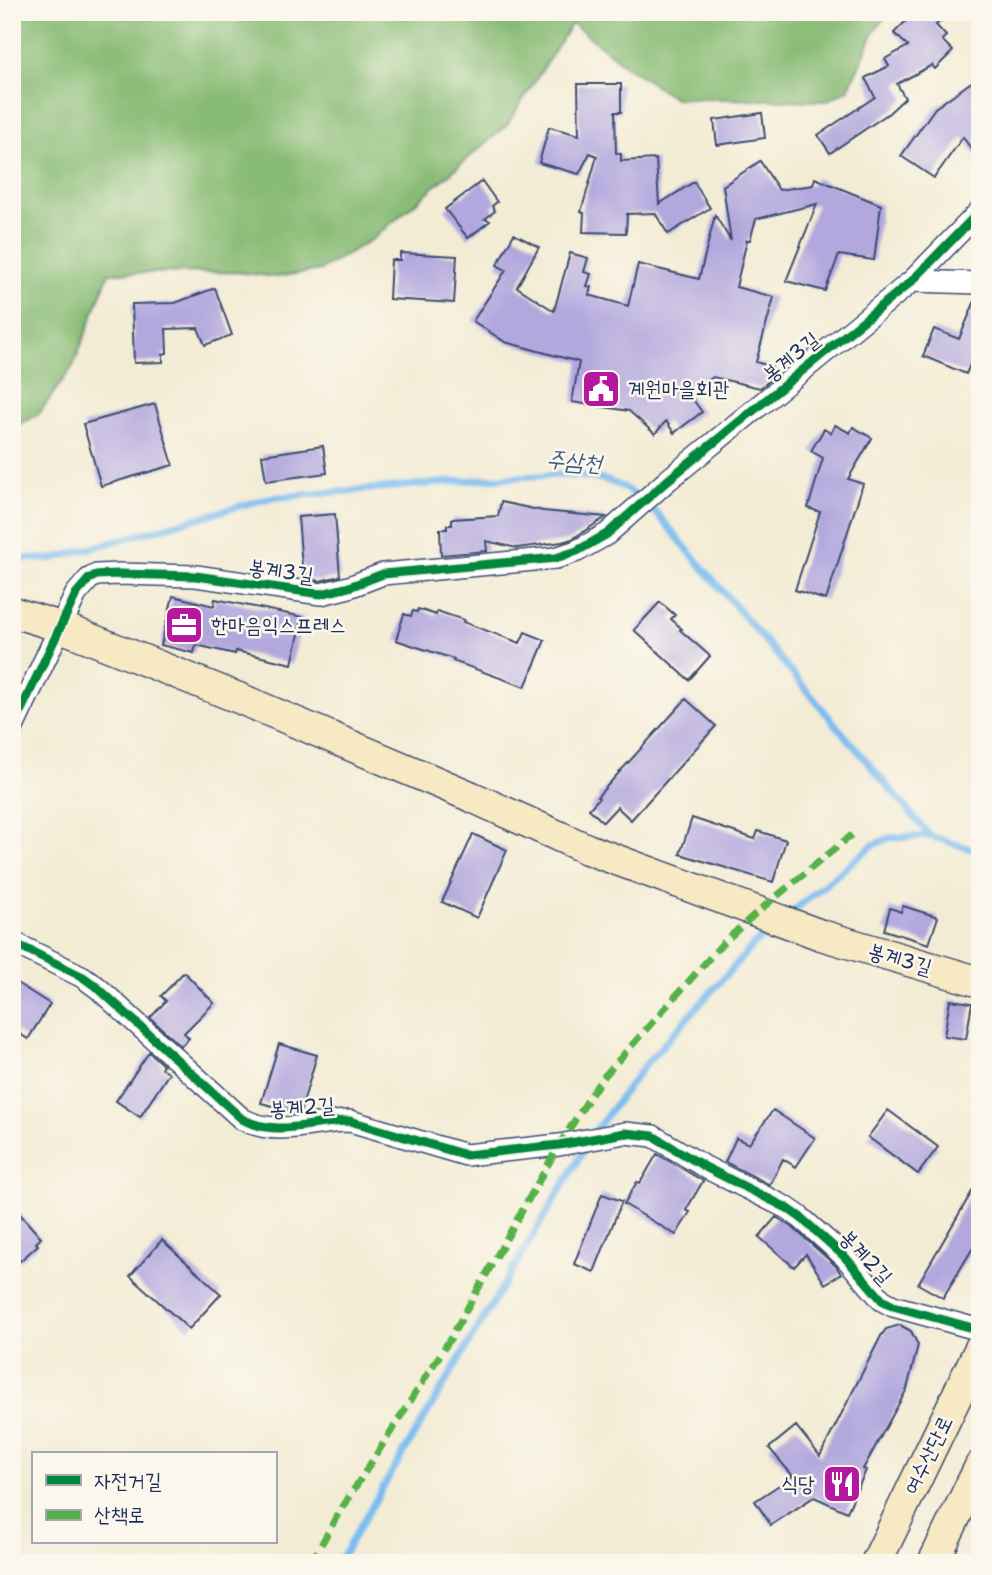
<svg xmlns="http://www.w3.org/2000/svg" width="992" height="1575" font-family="'Shantell Sans','Poor Story',sans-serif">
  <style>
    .forest { fill: #88bb75; stroke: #52756a; stroke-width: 2 }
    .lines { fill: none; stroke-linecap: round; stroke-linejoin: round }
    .stream { stroke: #7cbcf0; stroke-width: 7 }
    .building { fill: #b3a8de }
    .street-casing { stroke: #3b4b70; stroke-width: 24 }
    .secondary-casing { stroke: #3b4b70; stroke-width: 33 }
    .street { stroke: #fff; stroke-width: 21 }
    .secondary { stroke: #f7e9c3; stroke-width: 30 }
    .quiet { stroke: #55b248; stroke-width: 7; stroke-dasharray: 14 7; stroke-linecap: butt }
    .cycleway-casing { stroke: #fbf7ec; stroke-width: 13 }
    .cycleway { stroke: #00873e; stroke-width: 9 }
    .labels { text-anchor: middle; stroke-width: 5; stroke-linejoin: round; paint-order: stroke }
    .street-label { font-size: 21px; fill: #1b2f5e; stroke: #fbf7ec }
    .poi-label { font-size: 21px; fill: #1b2f5e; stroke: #fbf7ec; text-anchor: start }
    .water-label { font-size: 23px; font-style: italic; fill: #38598a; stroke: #fbf7ec }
  </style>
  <rect width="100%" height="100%" fill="#fbf7ec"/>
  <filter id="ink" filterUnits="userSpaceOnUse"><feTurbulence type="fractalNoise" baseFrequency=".0143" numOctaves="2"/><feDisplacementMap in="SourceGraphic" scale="14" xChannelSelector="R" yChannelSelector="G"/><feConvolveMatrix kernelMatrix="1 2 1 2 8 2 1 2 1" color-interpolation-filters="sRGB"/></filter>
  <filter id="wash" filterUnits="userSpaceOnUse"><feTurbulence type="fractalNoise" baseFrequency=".00686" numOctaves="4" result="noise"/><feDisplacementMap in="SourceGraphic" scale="28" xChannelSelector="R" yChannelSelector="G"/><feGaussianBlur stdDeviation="1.57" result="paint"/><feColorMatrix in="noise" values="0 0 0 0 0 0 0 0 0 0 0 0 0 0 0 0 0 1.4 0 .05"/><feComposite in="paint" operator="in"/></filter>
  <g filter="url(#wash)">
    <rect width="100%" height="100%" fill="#f3ecd5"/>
    <!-- forest -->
    <path class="forest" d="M 12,12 L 889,12 L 874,32 L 848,90 L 826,101 L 675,98 L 627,67 L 572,23 L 507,125 L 374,238 L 320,270 L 277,277 L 235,272 L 109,273 L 73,366 L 38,415 L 12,428 Z"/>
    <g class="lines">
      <!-- stream -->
      <path class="stream" d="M 12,558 L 52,559 L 269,498 L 484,479 L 554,475 L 579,476 L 605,480 L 621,486 L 641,499 L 659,516 L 930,836 L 980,852
        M 787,916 L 873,845 L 889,838 L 930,836
        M 592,1135 L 645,1065 L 755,943 L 775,926
        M 338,1563 L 587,1145"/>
    </g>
    <g id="blocks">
      <!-- building -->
      <path class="building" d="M 915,12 L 949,12 L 936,25 L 946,36 L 942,40 L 953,51 L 935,69 L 932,65 L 897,84 L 905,98 L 889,113 L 830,153 L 818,135 L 875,97 L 865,78 L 889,66 L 885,59 L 908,46 L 894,33 Z
        M 980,76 L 980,162 L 963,137 L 934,178 L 901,156 L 935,108 Z
        M 578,84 L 621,84 L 621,112 L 615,112 L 616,153 L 621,154 L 621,161 L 656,159 L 659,204 L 694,182 L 710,208 L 668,234 L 655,213 L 627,214 L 626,233 L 583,232 L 584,213 L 581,212 L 597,156 L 590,153 L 579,174 L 539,163 L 549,127 L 579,135 Z
        M 762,113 L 765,138 L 717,145 L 714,120 Z
        M 760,161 L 779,190 L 813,185 L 815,178 L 881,205 L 874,260 L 839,255 L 825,291 L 786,281 L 817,204 L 756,219 L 750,240 L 747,240 L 736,287 L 774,297 L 756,362 L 772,367 L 769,381 L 760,388 L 713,377 L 689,394 L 702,412 L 674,433 L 666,421 L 655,434 L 629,411 L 572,402 L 579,362 L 505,342 L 473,321 L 506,270 L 497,265 L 514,234 L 539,247 L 517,287 L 554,311 L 570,253 L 588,258 L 584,272 L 591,274 L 587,286 L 591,287 L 589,295 L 628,306 L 638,264 L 699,279 L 715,215 L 731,241 L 723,186 Z
        M 482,181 L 497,202 L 492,206 L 495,211 L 485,219 L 490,221 L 468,238 L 445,209 Z
        M 400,253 L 457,256 L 454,303 L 389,299 L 391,260 L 400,260 Z
        M 215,288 L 232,335 L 205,345 L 198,328 L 166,329 L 167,353 L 163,354 L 163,362 L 134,363 L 132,304 L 175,303 Z
        M 977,296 L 980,296 L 980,341 L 966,374 L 923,356 L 934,329 L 959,339 Z
        M 155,404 L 173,465 L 101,486 L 83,424 Z
        M 835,425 L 850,433 L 853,427 L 872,438 L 848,479 L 863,484 L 826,600 L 795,590 L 820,512 L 808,508 L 823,458 L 811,451 L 824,429 L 831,433 Z
        M 323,446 L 327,473 L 266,481 L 262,455 Z
        M 501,502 L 543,511 L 606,517 L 572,539 L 562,542 L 517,548 L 486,541 L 487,551 L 441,555 L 440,529 L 447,529 L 447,525 L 452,525 L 452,519 L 498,516 Z
        M 335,514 L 340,576 L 320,581 L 303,578 L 298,517 Z
        M 173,596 L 214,606 L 215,599 L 303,617 L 292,664 L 236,651 L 235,654 L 196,645 L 194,653 L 161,645 Z
        M 660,602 L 675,615 L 671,619 L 682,629 L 680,630 L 710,656 L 689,680 L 634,630 Z
        M 418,609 L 436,615 L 437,611 L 464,620 L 463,622 L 520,643 L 525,632 L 545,640 L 525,687 L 453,661 L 454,659 L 396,640 L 404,614 L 411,616 L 413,611 L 417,612 Z
        M 686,699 L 716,726 L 631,820 L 617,807 L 603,822 L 589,809 L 599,798 L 597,797 Z
        M 692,818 L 755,839 L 758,831 L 786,840 L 773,882 L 680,854 Z
        M 473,834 L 507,850 L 477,918 L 442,902 Z
        M 903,906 L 938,917 L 929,944 L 884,930 L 890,908 L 901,912 Z
        M 184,972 L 214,1003 L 184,1033 L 189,1038 L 181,1046 L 150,1018 L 166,1001 L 161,996 Z
        M 12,980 L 50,1004 L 28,1039 L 12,1029 Z
        M 950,1000 L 972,1003 L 966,1039 L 944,1036 Z
        M 279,1044 L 317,1055 L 300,1113 L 261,1103 Z
        M 149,1052 L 163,1065 L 161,1068 L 169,1073 L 140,1117 L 116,1101 Z
        M 773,1110 L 815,1138 L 796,1167 L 783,1159 L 770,1185 L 725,1162 L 736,1138 L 749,1144 Z
        M 888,1110 L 938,1147 L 918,1174 L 868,1137 Z
        M 657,1154 L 703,1181 L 686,1210 L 690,1212 L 676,1235 L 624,1204 L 637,1182 L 640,1183 Z
        M 980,1178 L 980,1236 L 943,1298 L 918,1284 Z
        M 602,1194 L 622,1201 L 594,1272 L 574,1264 Z
        M 12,1205 L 41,1238 L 36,1243 L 38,1245 L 20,1261 L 12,1251 Z
        M 776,1217 L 792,1227 L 836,1266 L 841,1274 L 825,1284 L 806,1254 L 794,1267 L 759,1237 Z
        M 162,1240 L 221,1294 L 189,1329 L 130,1276 Z
        M 900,1325 L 911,1331 L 918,1345 L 907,1389 L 863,1469 L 866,1470 L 847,1512 L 814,1497 L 771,1525 L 755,1501 L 793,1476 L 769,1448 L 796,1426 L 820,1456 L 881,1336 L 886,1329 Z"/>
    </g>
  </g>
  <g filter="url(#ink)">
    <use href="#blocks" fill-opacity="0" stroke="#3b4b70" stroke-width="2"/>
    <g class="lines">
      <defs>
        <path id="street" d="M 912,281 L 980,283
          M 12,729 L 76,594 L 89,579 L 96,575 L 119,574 L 196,576 L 321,594 L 349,587 L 383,574 L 556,558 L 577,551 L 607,534 L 668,480 L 912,281 L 980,211
          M 12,942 L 83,977 L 98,988 L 242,1119 C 278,1138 312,1121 350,1121 L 466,1155 L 559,1145 L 625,1133 L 653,1136 L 707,1168 L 787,1208 L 800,1217 L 845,1257 L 882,1300 L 893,1306 L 980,1330"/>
        <path id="secondary" d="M 12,612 L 61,627 L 241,699 L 472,797 L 587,849 L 821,935 L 980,982
          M 876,1563 L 980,1348
          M 933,1563 L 980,1466"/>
      </defs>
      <!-- street casing -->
      <use href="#street" class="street-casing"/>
      <!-- secondary casing -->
      <use href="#secondary" class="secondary-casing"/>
      <!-- street -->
      <use href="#street" class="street"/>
      <!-- secondary -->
      <use href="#secondary" class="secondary"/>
      <!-- quiet -->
      <path class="quiet" d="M 311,1563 L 337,1516 L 450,1339 L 559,1145 L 600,1081 L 722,944 L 756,913 L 852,835"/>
      <defs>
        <path id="cycleway" d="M 12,729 L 76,594 L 89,579 L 96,575 L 119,574 L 196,576 L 321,594 L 349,587 L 383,574 L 556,558 L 577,551 L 607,534 L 668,480 L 912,281 L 980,211
          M 12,942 L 83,977 L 98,988 L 242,1119 C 278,1138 312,1121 350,1121 L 466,1155 L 559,1145 L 625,1133 L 653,1136 L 707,1168 L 787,1208 L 800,1217 L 845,1257 L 882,1300 L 893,1306 L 980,1330"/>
      </defs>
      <!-- cycleway casing -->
      <use href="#cycleway" class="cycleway-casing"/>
      <!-- cycleway -->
      <use href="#cycleway" class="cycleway"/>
    </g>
  </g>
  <!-- icons -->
  <defs>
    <symbol id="civic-square" viewBox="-11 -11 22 22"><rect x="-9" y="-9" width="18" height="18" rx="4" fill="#b5179e" stroke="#fbf7ec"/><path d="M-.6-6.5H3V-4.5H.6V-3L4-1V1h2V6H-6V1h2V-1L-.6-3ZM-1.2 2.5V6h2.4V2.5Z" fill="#fff"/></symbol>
    <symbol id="office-square" viewBox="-11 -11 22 22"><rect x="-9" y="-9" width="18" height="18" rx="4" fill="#b5179e" stroke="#fbf7ec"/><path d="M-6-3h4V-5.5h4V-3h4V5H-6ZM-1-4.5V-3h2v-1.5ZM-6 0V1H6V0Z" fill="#fff"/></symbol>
    <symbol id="restaurant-square" viewBox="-11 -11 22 22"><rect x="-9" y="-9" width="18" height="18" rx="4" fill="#b5179e" stroke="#fbf7ec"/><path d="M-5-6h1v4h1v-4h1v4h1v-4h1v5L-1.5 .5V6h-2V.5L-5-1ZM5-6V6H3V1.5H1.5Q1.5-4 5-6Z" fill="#fff"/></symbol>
  </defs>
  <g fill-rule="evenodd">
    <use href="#civic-square" x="579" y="367" width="44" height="44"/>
    <use href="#office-square" x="162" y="603" width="44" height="44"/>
    <use href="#restaurant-square" x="820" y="1462" width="44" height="44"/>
  </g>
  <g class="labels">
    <!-- street labels -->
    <g class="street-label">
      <text transform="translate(791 357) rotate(-39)" y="7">봉계3길</text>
      <text transform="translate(281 571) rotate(8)" y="7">봉계3길</text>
      <text transform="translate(900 959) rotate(16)" y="7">봉계3길</text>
      <text transform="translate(302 1107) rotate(-4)" y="7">봉계2길</text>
      <text transform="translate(866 1257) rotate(47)" y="7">봉계2길</text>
      <text transform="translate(928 1455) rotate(-64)" y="7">여수산단로</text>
    </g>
    <!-- poi labels -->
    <g class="poi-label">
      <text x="628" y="396">계원마을회관</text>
      <text x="211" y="632">한마음익스프레스</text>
      <text x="815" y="1491" text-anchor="end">식당</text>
    </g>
    <!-- water labels -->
    <g class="water-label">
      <text transform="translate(574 461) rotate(5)" y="8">주삼천</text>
    </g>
  </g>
  <!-- margin -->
  <rect width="992" height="1575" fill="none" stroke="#fbf7ec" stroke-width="42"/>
  <!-- legend -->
  <rect x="32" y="1452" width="245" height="91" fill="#fbf7ec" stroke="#a1a7b3" stroke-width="2"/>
  <rect x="46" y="1475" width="35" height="10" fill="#00873e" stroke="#a1a7b3" stroke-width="2"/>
  <text x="94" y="1488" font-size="21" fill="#1b2f5e">자전거길</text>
  <rect x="46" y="1510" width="35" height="10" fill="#55b248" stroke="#a1a7b3" stroke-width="2"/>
  <text x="94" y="1522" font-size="21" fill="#1b2f5e">산책로</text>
</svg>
